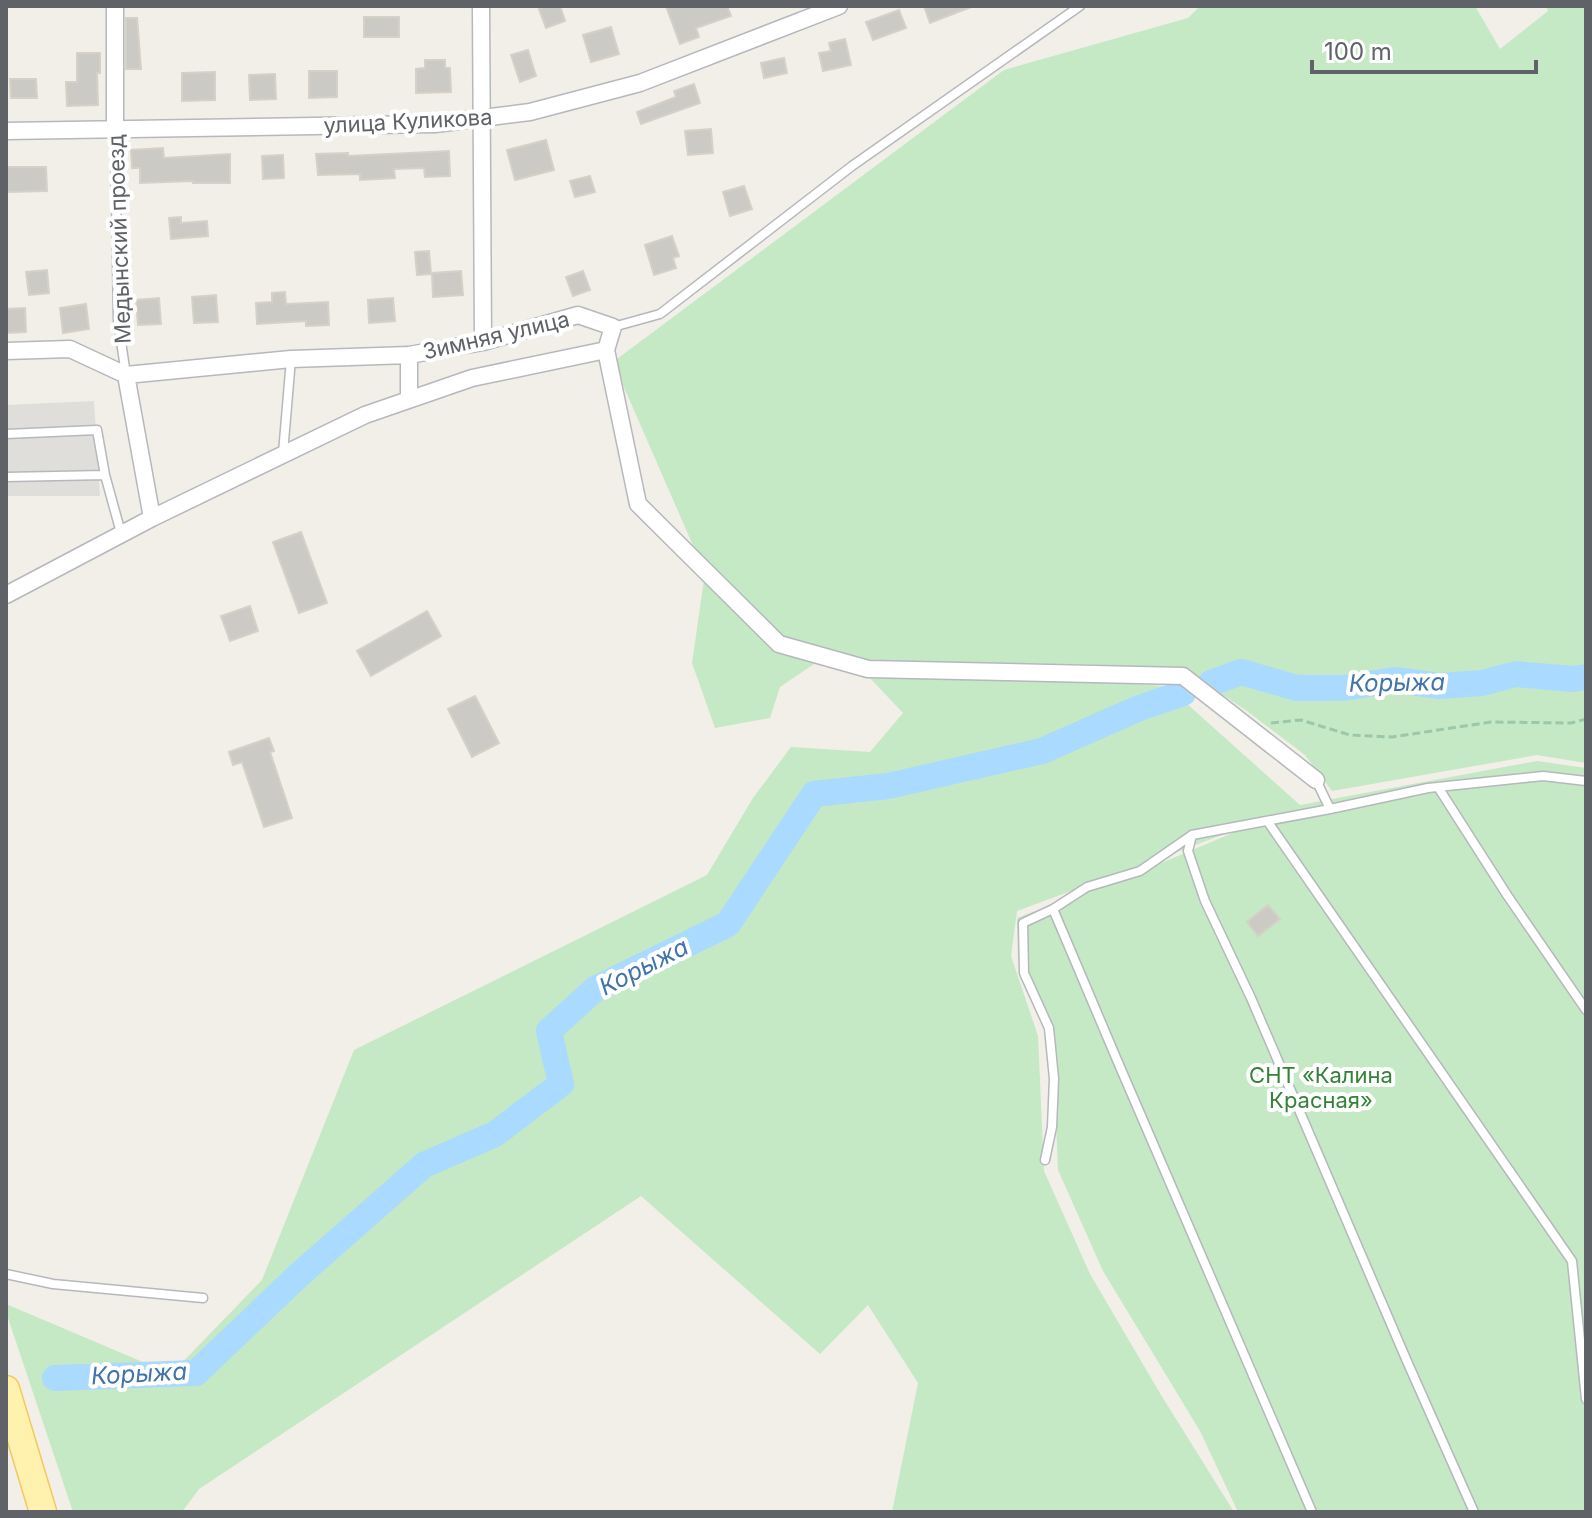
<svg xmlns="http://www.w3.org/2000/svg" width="1592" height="1518" font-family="Inter,sans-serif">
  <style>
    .industrial { fill: #e0deda }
    .green { fill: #c5e8c5 }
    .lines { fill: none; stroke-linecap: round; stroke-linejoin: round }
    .river { stroke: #aadaff; stroke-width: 26 }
    .building { fill: #cccac5; stroke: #d6d1c6; stroke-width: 2 }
    .lane-casing { stroke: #b5b8bc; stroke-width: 11 }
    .street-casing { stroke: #b5b8bc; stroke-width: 19 }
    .primary-casing { stroke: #f2c960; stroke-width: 29 }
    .path { stroke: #9cc7a9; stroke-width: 3; stroke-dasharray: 8 4; stroke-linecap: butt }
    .lane { stroke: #fff; stroke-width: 8 }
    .street { stroke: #fff; stroke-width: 16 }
    .primary { stroke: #fff2af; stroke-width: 26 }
    .labels { text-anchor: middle; stroke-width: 8; stroke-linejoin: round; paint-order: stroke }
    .street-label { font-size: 22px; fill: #5f6368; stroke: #fff }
    .park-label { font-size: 22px; fill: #348238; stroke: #fff }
    .water-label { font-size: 24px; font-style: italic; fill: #4174aa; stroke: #fff }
  </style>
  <rect width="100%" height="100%" fill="#f1efe8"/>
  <!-- industrial -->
  <path class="industrial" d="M 94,401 L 100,496 L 6,496 L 6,405 Z"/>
  <!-- green -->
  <path class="green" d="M 1200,6 L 1475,6 L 1500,49 L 1548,11 L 1546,6 L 1586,6 L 1586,763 L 1537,755 L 1332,791 L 1305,755 L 1247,711 L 1182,668 L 1079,664 L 817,662 L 780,687 L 770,718 L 715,728 L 692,663 L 705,573 L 613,362 L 1004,70 L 1188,18 Z
    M 869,677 L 1007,677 L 1167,686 L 1300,805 L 1537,761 L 1586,768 L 1586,1512 L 1238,1512 L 1200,1431 L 1103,1271 L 1058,1170 L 1052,1025 L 1018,958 L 1017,918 L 1159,864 L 1268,818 L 1017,911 L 1011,956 L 1038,1036 L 1044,1171 L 1090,1274 L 1161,1395 L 1234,1512 L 892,1512 L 918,1383 L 868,1305 L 820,1354 L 641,1196 L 199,1489 L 182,1512 L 73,1512 L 6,1312 L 6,1304 L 171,1374 L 262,1280 L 354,1050 L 707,875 L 753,798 L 791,747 L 870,752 L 903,713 Z"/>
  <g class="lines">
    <!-- river -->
    <path class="river" d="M 1211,683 L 1241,672 L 1297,688 L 1343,688 L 1395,680 L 1440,686 L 1482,683 L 1516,674 L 1572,679 L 1586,677
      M 55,1378 L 196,1373 L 300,1274 L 424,1165 L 495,1134 L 561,1084 L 549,1031 L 595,989 L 728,924 L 814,794 L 888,786 L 1042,751 L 1137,709 L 1183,693"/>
  </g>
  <!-- building -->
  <path class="building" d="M 548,6 L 560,6 L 565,21 L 546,28 L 539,9 Z
    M 666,6 L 727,6 L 731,16 L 696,28 L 699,37 L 680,44 Z
    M 924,6 L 971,6 L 971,7 L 930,23 Z
    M 899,10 L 906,28 L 873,40 L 866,22 Z
    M 364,17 L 399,17 L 399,37 L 364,37 Z
    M 126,18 L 137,18 L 141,69 L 126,69 Z
    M 611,27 L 619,54 L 591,62 L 583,35 Z
    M 845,39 L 851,65 L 823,71 L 819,53 L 831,51 L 829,43 Z
    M 528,50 L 536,76 L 520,82 L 511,55 Z
    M 77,53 L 100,53 L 100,73 L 97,73 L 98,105 L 67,106 L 66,82 L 77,82 Z
    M 784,58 L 787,73 L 764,78 L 761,63 Z
    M 425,60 L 445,60 L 445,68 L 450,68 L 451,92 L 416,93 L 416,69 L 425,68 Z
    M 309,71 L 337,71 L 337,97 L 309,98 Z
    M 215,72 L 215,100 L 182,101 L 182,73 Z
    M 275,74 L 276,99 L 250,100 L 249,75 Z
    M 10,79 L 36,79 L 37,98 L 11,98 Z
    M 694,84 L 700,103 L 641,124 L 637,112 L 676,97 L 674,91 Z
    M 711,129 L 713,153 L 688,155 L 685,131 Z
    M 546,140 L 554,170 L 515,180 L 507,150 Z
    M 163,148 L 164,158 L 230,154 L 230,183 L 193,183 L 193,181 L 140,183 L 140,168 L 132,168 L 131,150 Z
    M 449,151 L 450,176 L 425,177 L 424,168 L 394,169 L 395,178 L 360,180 L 360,174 L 318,175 L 316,154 L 348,153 L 348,156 Z
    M 283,155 L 284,178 L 263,179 L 262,156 Z
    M 7,167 L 46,167 L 47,191 L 7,192 Z
    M 590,176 L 595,192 L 575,197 L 570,181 Z
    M 744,186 L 752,209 L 730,216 L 723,192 Z
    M 181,217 L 181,223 L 207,221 L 208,236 L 171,239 L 169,218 Z
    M 672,236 L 679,256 L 673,258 L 676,268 L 654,275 L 645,245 Z
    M 429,251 L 431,274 L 417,275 L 415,252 Z
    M 47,270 L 49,293 L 29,295 L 26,272 Z
    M 461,271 L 463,295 L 433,297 L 432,273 Z
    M 583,271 L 590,290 L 573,296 L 566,277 Z
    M 285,292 L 286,304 L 328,302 L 329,325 L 306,326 L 306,321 L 257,324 L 256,303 L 272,302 L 272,293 Z
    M 216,295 L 218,322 L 194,323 L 192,297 Z
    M 159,298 L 161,324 L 138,325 L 136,300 Z
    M 393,298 L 395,321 L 369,323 L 368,300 Z
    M 86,304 L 89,329 L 63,333 L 60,308 Z
    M 25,308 L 26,332 L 6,333 L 6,309 Z
    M 301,532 L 327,603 L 299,613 L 273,542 Z
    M 250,606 L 258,631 L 230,641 L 221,616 Z
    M 427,611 L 441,636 L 371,676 L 357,651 Z
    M 475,696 L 499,743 L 472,757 L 448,709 Z
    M 269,738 L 274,751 L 270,752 L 292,818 L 264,827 L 242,762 L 233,765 L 229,752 Z
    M 1268,905 L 1280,919 L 1258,936 L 1247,922 Z"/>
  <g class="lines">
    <defs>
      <path id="lane" d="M 115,130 L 118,321 L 126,375
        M 613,327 L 660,314 L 852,166 L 1080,6
        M 6,434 L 97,430 L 105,475 L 121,533
        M 283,453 L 291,359
        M 6,477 L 105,475
        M 1316,780 L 1330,809 L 1192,835 L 1188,851 L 1205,901 L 1251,998 L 1406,1359 L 1474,1512
        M 1438,787 L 1507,895 L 1586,1010
        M 1330,809 L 1428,788 L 1543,776 L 1586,781
        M 1268,822 L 1572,1261 L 1586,1399
        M 1192,835 L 1140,871 L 1087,887 L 1053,909 L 1117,1060 L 1312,1512
        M 1045,1160 L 1052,1127 L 1054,1079 L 1049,1028 L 1024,973 L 1023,923 L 1053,909
        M 6,1274 L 53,1284 L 203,1298"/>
      <path id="street" d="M 115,6 L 115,129
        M 481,6 L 483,342
        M 6,131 L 435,124 L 530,112 L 640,83 L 839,6
        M 606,350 L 638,504 L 779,644 L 868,669 L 1183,676 L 1316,780
        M 6,351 L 70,349 L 126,375 L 291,359 L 409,355 L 483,342 L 578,315 L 613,327 L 606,350 L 472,378 L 365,415 L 152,518 L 6,595
        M 126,375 L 152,518
        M 409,399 L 409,355"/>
      <path id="primary" d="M 6,1389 L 43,1512"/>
    </defs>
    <!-- lane casing -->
    <use href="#lane" class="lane-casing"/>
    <!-- street casing -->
    <use href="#street" class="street-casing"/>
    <!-- primary casing -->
    <use href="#primary" class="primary-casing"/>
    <!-- path -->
    <path class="path" d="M 1271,723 L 1301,720 L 1350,735 L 1392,737 L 1491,722 L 1571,723 L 1586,719"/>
    <!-- lane -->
    <use href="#lane" class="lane"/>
    <!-- street -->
    <use href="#street" class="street"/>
    <!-- primary -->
    <use href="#primary" class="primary"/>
  </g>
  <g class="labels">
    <!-- street labels -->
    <g class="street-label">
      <text transform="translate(408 121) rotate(-3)" y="8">улица Куликова</text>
      <text transform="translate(119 239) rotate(-92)" y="8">Медынский проезд</text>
      <text transform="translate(496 335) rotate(-13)" y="8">Зимняя улица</text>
    </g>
    <!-- park labels -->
    <g class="park-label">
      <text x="1321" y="1083">СНТ «Калина<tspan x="1321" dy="25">Красная»</tspan></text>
    </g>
    <!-- water labels -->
    <g class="water-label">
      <text transform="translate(1397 683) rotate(-1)" y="8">Корыжа</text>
      <text transform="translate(644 967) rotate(-27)" y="8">Корыжа</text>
      <text transform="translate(139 1374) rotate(-3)" y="8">Корыжа</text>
    </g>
  </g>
  <!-- border -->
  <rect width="1592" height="1518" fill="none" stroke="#5f6368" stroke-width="16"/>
  <!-- scale -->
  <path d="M1312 60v12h224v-12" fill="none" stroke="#5f6368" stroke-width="4"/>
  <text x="1324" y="60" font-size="24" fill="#5f6368" stroke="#ffffff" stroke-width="6" paint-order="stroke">100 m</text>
</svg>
